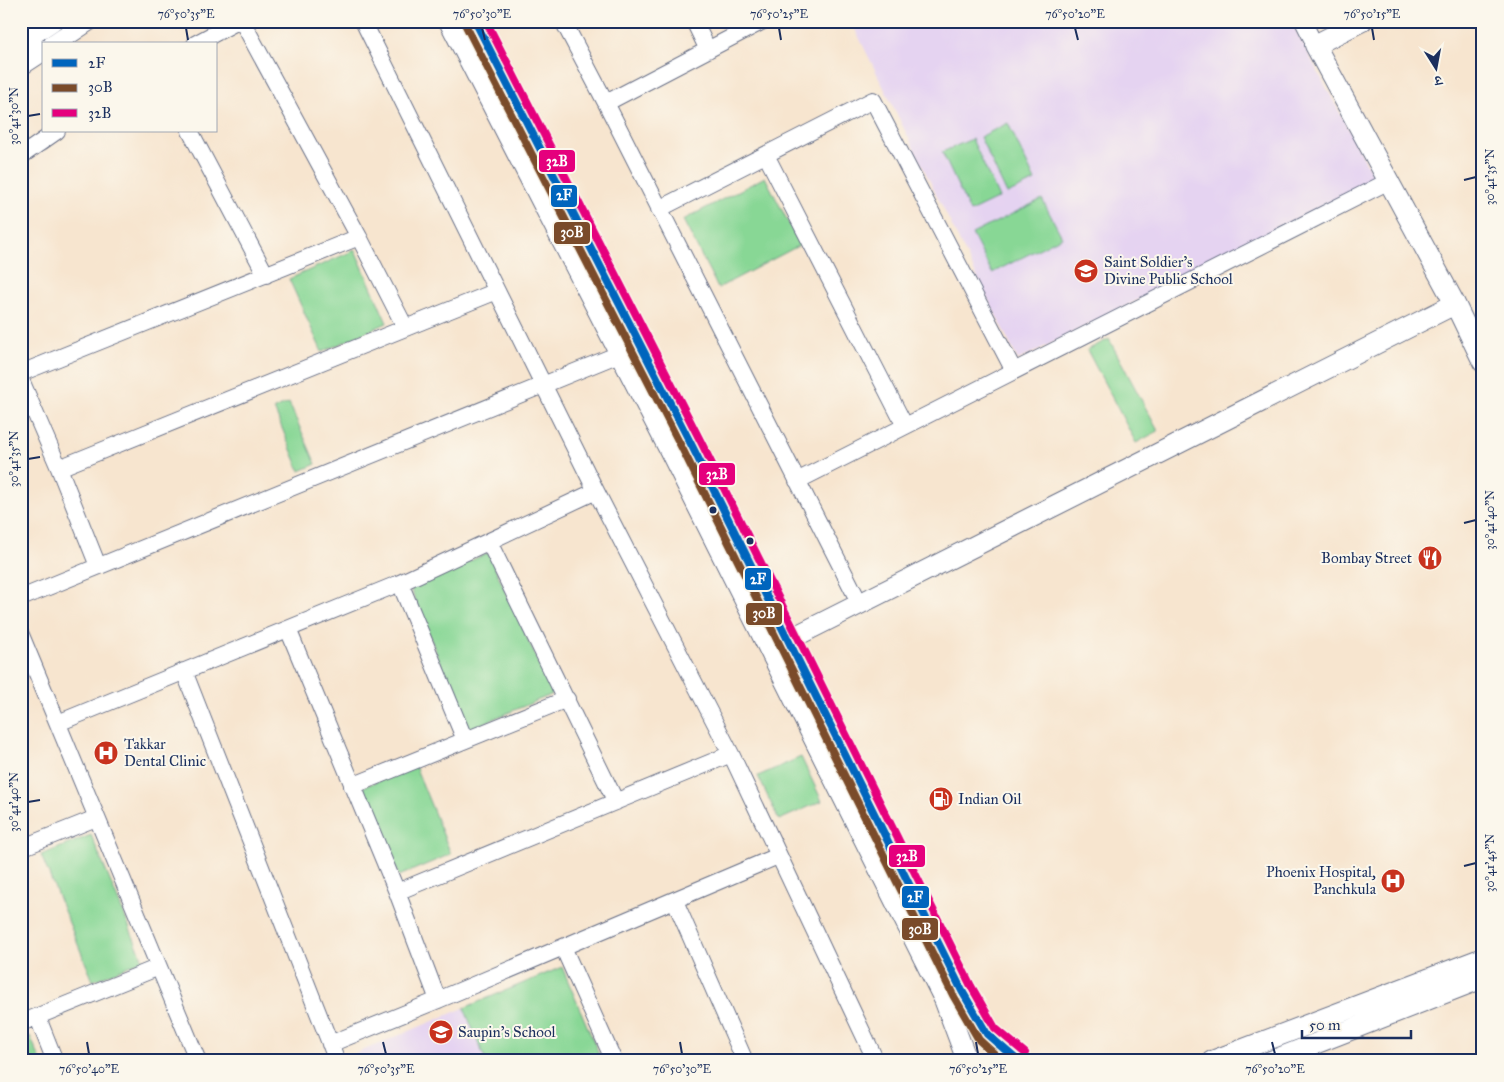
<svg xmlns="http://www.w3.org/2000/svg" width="1504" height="1082" font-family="'IM FELL Great Primer','Noto Serif Devanagari',serif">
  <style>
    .built { fill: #e5d3f1 }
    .green { fill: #88d795; stroke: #52837a }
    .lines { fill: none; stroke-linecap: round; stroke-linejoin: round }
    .minor-casing { stroke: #686f86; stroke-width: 18 }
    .tertiary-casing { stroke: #686f86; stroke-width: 22 }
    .minor { stroke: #fff; stroke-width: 16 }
    .tertiary { stroke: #fff; stroke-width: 20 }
    .bus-1-casing { stroke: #fbf7ec; stroke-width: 11 }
    .bus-2-casing { stroke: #fbf7ec; stroke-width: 11 }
    .bus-3-casing { stroke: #fbf7ec; stroke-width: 11 }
    .bus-1 { stroke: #0065bd; stroke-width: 8 }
    .bus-2 { stroke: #7a4b2a; stroke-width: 8 }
    .bus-3 { stroke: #e5007d; stroke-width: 8 }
    .ticks { fill: none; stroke: #1b2f5e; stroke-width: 2 }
    .bus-dot { fill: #1b2f5e; stroke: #fbf7ec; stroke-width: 2 }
    .labels { text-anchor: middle; stroke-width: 4; stroke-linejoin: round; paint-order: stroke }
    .poi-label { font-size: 15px; fill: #1b2f5e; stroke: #fbf7ec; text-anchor: start }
    .line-badge { stroke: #fbf7ec; stroke-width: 2 }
    .badge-label { font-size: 14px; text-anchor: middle; font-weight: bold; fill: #fff }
    .neatline { fill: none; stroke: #1b2f5e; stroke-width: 2 }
    .ticks-label { font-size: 12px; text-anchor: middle; fill: #1b2f5e }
  </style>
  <rect width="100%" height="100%" fill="#fbf7ec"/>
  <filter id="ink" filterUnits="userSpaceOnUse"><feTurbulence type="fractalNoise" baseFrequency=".02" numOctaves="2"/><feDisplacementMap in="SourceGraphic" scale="10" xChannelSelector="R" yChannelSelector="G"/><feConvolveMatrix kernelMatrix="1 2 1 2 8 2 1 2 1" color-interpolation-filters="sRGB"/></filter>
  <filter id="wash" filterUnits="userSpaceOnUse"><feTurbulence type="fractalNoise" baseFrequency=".0096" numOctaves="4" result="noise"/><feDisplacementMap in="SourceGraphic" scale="20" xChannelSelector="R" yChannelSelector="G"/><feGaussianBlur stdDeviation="1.12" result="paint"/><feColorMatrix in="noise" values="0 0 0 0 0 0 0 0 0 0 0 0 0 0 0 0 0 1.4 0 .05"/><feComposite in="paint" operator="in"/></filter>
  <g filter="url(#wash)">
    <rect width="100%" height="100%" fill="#f7e5cf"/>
    <!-- built -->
    <path class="built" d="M 851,21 L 1291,21 L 1376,181 L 1018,360 Z
      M 464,1008 L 486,1061 L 352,1061 L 350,1056 Z"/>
    <!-- green -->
    <path class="green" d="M 1008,123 L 1035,181 L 1007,194 L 980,137 Z
      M 972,139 L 999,198 L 970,212 L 942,152 Z
      M 765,177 L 800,245 L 718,288 L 683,220 Z
      M 1042,199 L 1062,237 L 992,273 L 972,234 Z
      M 355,250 L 387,323 L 322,352 L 289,279 Z
      M 1109,339 L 1158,431 L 1136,443 L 1087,350 Z
      M 289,403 L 316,464 L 300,471 L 274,409 Z
      M 488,553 L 553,694 L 467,730 L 410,587 Z
      M 801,757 L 822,801 L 779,820 L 758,776 Z
      M 415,766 L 451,854 L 399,876 L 363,787 Z
      M 91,835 L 143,960 L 93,981 L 41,855 Z
      M 562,967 L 602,1061 L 486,1061 L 464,1008 Z
      M 30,1036 L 41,1061 L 21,1061 L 21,1040 Z"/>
  </g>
  <g filter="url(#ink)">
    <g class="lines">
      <defs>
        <path id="minor" d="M 242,21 L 359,237 L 405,327
          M 363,21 L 596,491 L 731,754 L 876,1061
          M 563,21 L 606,103 L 860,604
          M 694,21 L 708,50
          M 1303,21 L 1315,45
          M 195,44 L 238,21
          M 606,103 L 763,21
          M 190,131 L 266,275
          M 766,155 L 905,426
          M 21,156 L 57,131
          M 659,209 L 873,100 L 1014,371
          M 21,373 L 359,237
          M 21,380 L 59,468 L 98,566
          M 59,468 L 497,291
          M 797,481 L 1389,181
          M 489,542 L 616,802
          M 400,583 L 465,740
          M 21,598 L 619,354
          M 288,629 L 397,892 L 438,1000
          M 21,635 L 198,1061
          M 184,671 L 337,1061
          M 58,723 L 400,583 L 596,491
          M 352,786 L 567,699
          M 21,848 L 96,818
          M 397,892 L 731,754
          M 675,901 L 745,1061
          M 563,947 L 614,1061
          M 38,1018 L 55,1061
          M 21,1023 L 159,967
          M 330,1044 L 438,1000 L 778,856"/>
        <path id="tertiary" d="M 449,21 L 672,455 L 944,999 L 965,1055 L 965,1061
          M 475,21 L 692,446 L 962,991 L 987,1034 L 1018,1061
          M 1362,21 L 1315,45 L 1455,304 L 1483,362
          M 21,42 L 52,21
          M 54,44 L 88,21
          M 21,65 L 44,50
          M 788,640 L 1455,304
          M 1212,1061 L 1483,958
          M 1271,1061 L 1483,978"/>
      </defs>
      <!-- minor casing -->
      <use href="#minor" class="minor-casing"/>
      <!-- tertiary casing -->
      <use href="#tertiary" class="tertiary-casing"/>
      <!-- minor -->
      <use href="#minor" class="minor"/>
      <!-- tertiary -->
      <use href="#tertiary" class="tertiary"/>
      <defs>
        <path id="bus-1" d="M 475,21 L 692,446 L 962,991 L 987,1034 L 1018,1061"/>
        <path id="bus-2" d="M 466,26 L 683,450 L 953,995 L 979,1040 L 1002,1061"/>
        <path id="bus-3" d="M 486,21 L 701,442 L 971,986 L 995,1028 L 1025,1053"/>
      </defs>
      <!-- bus-1 casing -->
      <use href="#bus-1" class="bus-1-casing"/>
      <!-- bus-2 casing -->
      <use href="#bus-2" class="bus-2-casing"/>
      <!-- bus-3 casing -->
      <use href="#bus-3" class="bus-3-casing"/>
      <!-- bus-1 -->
      <use href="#bus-1" class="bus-1"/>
      <!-- bus-2 -->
      <use href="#bus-2" class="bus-2"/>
      <!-- bus-3 -->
      <use href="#bus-3" class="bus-3"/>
    </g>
  </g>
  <!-- ticks -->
  <path class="ticks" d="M 186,28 L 188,40M 482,28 L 485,40M 779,28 L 781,40M 1075,28 L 1078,40M 1372,28 L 1374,40M 28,116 L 40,114M 1464,180 L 1476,177M 28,459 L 40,457M 1464,523 L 1476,520M 28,802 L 40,800M 1464,866 L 1476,863M 87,1042 L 89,1054M 383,1042 L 386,1054M 680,1042 L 682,1054M 976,1042 L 978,1054M 1272,1042 L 1275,1054"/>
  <!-- icons -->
  <defs>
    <symbol id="school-disc" viewBox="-11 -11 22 22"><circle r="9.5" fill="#c8321e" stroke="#fbf7ec"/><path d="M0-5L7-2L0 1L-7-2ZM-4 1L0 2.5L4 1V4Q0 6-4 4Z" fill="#fff"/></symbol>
    <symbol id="restaurant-disc" viewBox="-11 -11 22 22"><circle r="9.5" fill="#c8321e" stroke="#fbf7ec"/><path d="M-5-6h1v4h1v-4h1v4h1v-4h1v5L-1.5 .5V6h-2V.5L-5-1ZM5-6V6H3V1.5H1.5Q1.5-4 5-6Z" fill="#fff"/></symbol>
    <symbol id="hospital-disc" viewBox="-11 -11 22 22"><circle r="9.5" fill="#c8321e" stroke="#fbf7ec"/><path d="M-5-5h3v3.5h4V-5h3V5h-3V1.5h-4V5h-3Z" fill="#fff"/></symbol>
    <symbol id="fuel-disc" viewBox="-11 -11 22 22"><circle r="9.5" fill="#c8321e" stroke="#fbf7ec"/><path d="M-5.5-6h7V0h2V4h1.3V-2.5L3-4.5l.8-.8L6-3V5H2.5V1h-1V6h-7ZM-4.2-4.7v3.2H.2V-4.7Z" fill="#fff"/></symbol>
  </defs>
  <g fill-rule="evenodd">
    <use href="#school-disc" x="1072" y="257" width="28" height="28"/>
    <use href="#restaurant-disc" x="1416" y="544" width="28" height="28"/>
    <use href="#hospital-disc" x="92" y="739" width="28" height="28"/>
    <use href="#fuel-disc" x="927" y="785" width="28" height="28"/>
    <use href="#hospital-disc" x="1379" y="867" width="28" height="28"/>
    <use href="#school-disc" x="427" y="1018" width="28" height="28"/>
  </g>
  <!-- markers -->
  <g class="bus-dot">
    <circle cx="713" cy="510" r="4.5"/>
    <circle cx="750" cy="541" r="4.5"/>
  </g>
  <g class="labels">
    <!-- poi labels -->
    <g class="poi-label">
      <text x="1104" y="267">Saint Soldier’s<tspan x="1104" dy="17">Divine Public School</tspan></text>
      <text x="1412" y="563" text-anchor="end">Bombay Street</text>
      <text x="124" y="749">Takkar<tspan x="124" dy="17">Dental Clinic</tspan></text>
      <text x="958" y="804">Indian Oil</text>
      <text x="1376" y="877" text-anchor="end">Phoenix Hospital,<tspan x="1376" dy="17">Panchkula</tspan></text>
      <text x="458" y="1037">Saupin's School</text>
    </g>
  </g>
  <g class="line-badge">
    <rect x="538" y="149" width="38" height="24" rx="5" fill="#e5007d"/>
    <rect x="550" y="184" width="28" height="24" rx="5" fill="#0065bd"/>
    <rect x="553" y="221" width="38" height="24" rx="5" fill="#7a4b2a"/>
    <rect x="698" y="462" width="38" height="24" rx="5" fill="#e5007d"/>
    <rect x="744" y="567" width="28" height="24" rx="5" fill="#0065bd"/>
    <rect x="745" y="602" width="38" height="24" rx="5" fill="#7a4b2a"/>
    <rect x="888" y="844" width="38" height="24" rx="5" fill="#e5007d"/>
    <rect x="901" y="885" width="29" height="24" rx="5" fill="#0065bd"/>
    <rect x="901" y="917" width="38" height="24" rx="5" fill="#7a4b2a"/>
  </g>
  <g class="badge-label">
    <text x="557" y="166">32B</text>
    <text x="564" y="200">2F</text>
    <text x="572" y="237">30B</text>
    <text x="717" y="479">32B</text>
    <text x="758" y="584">2F</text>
    <text x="764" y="618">30B</text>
    <text x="907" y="861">32B</text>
    <text x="915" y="902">2F</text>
    <text x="920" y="934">30B</text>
  </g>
  <!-- margin -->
  <rect width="1504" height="1082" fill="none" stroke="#fbf7ec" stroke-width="55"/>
  <!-- legend -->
  <rect x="42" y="42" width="175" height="90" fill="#fbf7ec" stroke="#a1a7b3"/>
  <rect x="52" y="59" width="25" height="8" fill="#0065bd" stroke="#a1a7b3"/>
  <text x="88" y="68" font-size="15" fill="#1b2f5e">2F</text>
  <rect x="52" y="84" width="25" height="8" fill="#7a4b2a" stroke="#a1a7b3"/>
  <text x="88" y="92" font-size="15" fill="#1b2f5e">30B</text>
  <rect x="52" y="109" width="25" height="8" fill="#e5007d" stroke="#a1a7b3"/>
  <text x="88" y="118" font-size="15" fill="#1b2f5e">32B</text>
  <!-- north arrow -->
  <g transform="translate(1436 68) rotate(169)" stroke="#fbf7ec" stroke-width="4" paint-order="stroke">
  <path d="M0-4L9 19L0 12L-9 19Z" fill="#1b2f5e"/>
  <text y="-8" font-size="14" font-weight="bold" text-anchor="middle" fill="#1b2f5e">उ</text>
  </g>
  <!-- scale -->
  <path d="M1302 1030v8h109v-8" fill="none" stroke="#1b2f5e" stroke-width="2.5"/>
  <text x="1309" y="1030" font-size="15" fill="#1b2f5e" stroke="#fbf7ec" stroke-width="4" paint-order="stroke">50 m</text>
  <rect x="28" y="28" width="1448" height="1026" class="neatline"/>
  <g class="ticks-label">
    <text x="186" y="18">76°50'35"E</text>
    <text x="482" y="18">76°50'30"E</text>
    <text x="779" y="18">76°50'25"E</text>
    <text x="1075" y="18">76°50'20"E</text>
    <text x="1372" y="18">76°50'15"E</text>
    <text transform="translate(14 116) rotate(-90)" y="4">30°41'30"N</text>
    <text transform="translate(1490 177) rotate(-90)" y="4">30°41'35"N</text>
    <text transform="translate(14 459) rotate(-90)" y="4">30°41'35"N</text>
    <text transform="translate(1490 520) rotate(-90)" y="4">30°41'40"N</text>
    <text transform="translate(14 802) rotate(-90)" y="4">30°41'40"N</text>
    <text transform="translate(1490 863) rotate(-90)" y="4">30°41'45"N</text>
    <text x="89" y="1073">76°50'40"E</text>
    <text x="386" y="1073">76°50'35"E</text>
    <text x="682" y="1073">76°50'30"E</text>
    <text x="978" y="1073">76°50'25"E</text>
    <text x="1275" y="1073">76°50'20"E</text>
  </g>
</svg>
